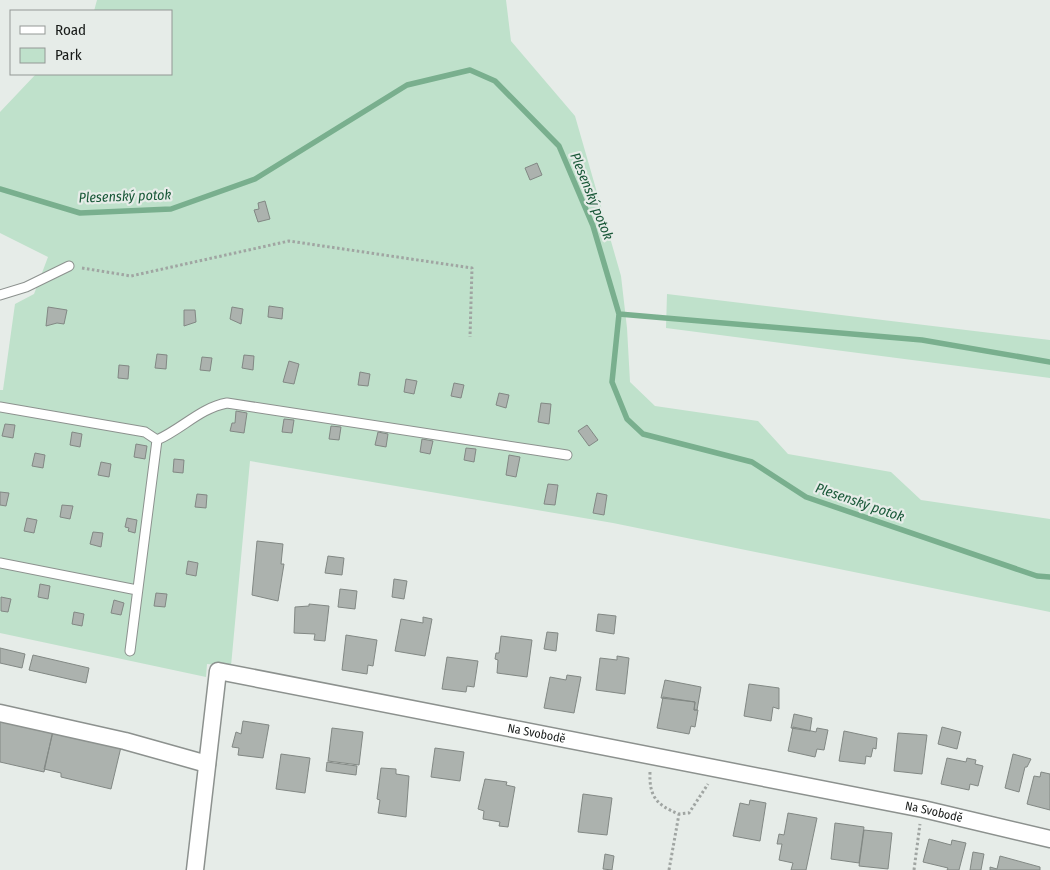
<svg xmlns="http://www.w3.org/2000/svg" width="1050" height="870" font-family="'Fira Sans Condensed',sans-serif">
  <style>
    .green { fill: #bfe1cb }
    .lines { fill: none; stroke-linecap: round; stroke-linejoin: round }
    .stream { stroke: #79af8e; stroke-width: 5.5 }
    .building { fill: #acb2ae; stroke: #828884 }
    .lane-casing { stroke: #8c918e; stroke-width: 11 }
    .street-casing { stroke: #8c918e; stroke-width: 19 }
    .path { stroke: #a0a5a2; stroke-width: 3; stroke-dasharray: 2.5 2.5; stroke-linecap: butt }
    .lane { stroke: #fff; stroke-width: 9 }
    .street { stroke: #fff; stroke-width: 16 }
    .labels { text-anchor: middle; stroke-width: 4.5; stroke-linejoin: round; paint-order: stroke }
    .street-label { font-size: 12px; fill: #171a18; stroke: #e6ece8 }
    .water-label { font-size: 14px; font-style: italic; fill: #195838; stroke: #e6ece8 }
  </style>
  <rect width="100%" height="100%" fill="#e6ece8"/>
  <!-- green -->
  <path class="green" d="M 97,0 L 506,0 L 511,41 L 575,116 L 621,276 L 627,328 L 630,382 L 655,406 L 758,421 L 788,454 L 891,472 L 921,500 L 1050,519 L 1050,612 L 613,523 L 250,461 L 231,666 L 207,664 L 206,677 L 0,633 L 0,390 L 3,390 L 15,304 L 34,294 L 48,257 L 0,233 L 0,112 L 36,74 L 171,74 L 171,11 L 94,11 Z
    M 667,294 L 1050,340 L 1050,378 L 666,328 Z"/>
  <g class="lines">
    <!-- stream -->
    <path class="stream" d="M 0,189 L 80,213 L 171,209 L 255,179 L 407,85 L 470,70 L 495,81 L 559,146 L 593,226 L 619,314 L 612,382 L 627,419 L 643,434 L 752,462 L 806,497 L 1037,576 L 1050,577
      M 619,314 L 922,340 L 1050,362"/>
  </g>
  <!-- building -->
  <path class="building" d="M 537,163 L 542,175 L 530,180 L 525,168 Z
    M 265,201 L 270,219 L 258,222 L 254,210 L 259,209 L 258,203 Z
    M 269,306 L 283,308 L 282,319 L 268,317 Z
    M 48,307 L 67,310 L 64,324 L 57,323 L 46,326 Z
    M 232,307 L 243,309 L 241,324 L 230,319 Z
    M 184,310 L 195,310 L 196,322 L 184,326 Z
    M 157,354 L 167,355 L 166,369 L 155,368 Z
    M 244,355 L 254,356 L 253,370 L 242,368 Z
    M 202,357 L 212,358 L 210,371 L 200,370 Z
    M 289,361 L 299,364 L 294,384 L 283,382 Z
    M 119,365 L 129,366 L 128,379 L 118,378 Z
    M 360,372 L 370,374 L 368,386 L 358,385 Z
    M 406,379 L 417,381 L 414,394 L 404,392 Z
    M 454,383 L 464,385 L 461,398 L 451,396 Z
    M 499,393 L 509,395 L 506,408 L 496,405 Z
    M 541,403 L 551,404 L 549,424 L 538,422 Z
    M 236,411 L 247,413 L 244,433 L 230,431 L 232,423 L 235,423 Z
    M 284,419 L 294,420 L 292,433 L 282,432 Z
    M 5,424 L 15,425 L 13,438 L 2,436 Z
    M 587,425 L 598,440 L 589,446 L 578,431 Z
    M 331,426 L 341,427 L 339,440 L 329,439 Z
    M 72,432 L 82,434 L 80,447 L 70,445 Z
    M 378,432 L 388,434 L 386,447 L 375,445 Z
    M 422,439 L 433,441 L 430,454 L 420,452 Z
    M 136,444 L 147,446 L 145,459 L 134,457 Z
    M 466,448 L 476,449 L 474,462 L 464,460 Z
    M 35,453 L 45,455 L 43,468 L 32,466 Z
    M 509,455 L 520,457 L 516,477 L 506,475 Z
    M 174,459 L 184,460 L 183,473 L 173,472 Z
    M 101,462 L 111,464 L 109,477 L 98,475 Z
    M 548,484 L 558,485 L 555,505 L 544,504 Z
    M 0,492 L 9,493 L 6,506 L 0,505 Z
    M 597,493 L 607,495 L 604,515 L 593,513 Z
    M 197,494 L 207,495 L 206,508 L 195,507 Z
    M 62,505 L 73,506 L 70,519 L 60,517 Z
    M 27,518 L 37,520 L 34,533 L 24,531 Z
    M 127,518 L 137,520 L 135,533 L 128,531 L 129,528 L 125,527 Z
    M 93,532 L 103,533 L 101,547 L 90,544 Z
    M 257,541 L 283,544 L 281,564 L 284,564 L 278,601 L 252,595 Z
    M 328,556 L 344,558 L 342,575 L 325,573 Z
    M 188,561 L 198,563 L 196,576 L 186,574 Z
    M 394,579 L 407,581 L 404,599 L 392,597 Z
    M 40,584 L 50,586 L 48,599 L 38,597 Z
    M 340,589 L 357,591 L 355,609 L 338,607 Z
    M 156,593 L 167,594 L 165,607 L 154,606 Z
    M 1,597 L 11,599 L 8,612 L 1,611 Z
    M 114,600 L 124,603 L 121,615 L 111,613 Z
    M 309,604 L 329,606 L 325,641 L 314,640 L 315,634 L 294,633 L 295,607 L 309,606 Z
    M 74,612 L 84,614 L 82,626 L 72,624 Z
    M 598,614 L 616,616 L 614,634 L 596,631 Z
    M 423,617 L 432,619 L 425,656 L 395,651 L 401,619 L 423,623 Z
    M 547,632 L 558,633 L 556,651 L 544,649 Z
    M 346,635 L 377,640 L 373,666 L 368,665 L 367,674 L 342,670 Z
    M 501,636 L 532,640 L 527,677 L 497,673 L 498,660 L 495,659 L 496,653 L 499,653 Z
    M 0,648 L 25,654 L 22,668 L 0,663 Z
    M 33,655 L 89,668 L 86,683 L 29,670 Z
    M 617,656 L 629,658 L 625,694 L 596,690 L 600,658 L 617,660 Z
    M 447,657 L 478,661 L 474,687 L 467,686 L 466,692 L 442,689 Z
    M 567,675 L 581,677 L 574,713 L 544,708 L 550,677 L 566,680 Z
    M 665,680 L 701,687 L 697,710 L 694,710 L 695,702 L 661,698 Z
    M 749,684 L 779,688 L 779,709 L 773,707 L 771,721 L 744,716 Z
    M 663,697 L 695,702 L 694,710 L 698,710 L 695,727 L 691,726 L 689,734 L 657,728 Z
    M 794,714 L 812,718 L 810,731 L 791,728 Z
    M 0,719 L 53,730 L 44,772 L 0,762 Z
    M 243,721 L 269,725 L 263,758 L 238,755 L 239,748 L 232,747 L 236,732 L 241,734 Z
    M 793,727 L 816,732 L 817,728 L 828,730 L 824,750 L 817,749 L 815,757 L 788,751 Z
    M 942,727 L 961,732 L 957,749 L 938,744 Z
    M 332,728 L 363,732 L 359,765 L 328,761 Z
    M 844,731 L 877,738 L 876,749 L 873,748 L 871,757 L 866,756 L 865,764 L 839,761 Z
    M 53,732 L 121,747 L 111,789 L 61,777 L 61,773 L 44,769 Z
    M 898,733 L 927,735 L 922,774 L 894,771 Z
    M 435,748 L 464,752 L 460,781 L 431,777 Z
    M 281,754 L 310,758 L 305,793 L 276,789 Z
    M 1013,754 L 1031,759 L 1027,767 L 1025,767 L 1019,792 L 1005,788 Z
    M 947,758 L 966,762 L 967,758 L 976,760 L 975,764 L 983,766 L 978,786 L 970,784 L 969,790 L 941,784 Z
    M 327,762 L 357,766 L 356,775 L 326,771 Z
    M 381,768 L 396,769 L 396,774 L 409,776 L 406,817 L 378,813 L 380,800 L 377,799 Z
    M 1041,772 L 1050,774 L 1050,810 L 1027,804 L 1034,776 L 1040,777 Z
    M 485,779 L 507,782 L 506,785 L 515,787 L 508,827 L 499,826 L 500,822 L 483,819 L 484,811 L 478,809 Z
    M 583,794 L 612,798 L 607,835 L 578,832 Z
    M 750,800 L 766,803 L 760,841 L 733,836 L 740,803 L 749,805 Z
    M 788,813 L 817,818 L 806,870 L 791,870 L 793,863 L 779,860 L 782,844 L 777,844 L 779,834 L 784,835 Z
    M 835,823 L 864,827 L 859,863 L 831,859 Z
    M 864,830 L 892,833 L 888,869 L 859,866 Z
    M 929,839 L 951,845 L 952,840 L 966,843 L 959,870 L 947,870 L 948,868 L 923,862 Z
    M 973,852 L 984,854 L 981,870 L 970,870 Z
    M 605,854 L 614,856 L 612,870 L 603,869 Z
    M 1000,856 L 1040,867 L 1040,870 L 990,870 L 990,867 L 997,869 Z"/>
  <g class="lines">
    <defs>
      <path id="lane" d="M 0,295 L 26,287 L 69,266
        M 0,407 L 145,432 L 157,440 L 130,651
        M 157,440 C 182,429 200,408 227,403 L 567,455
        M 0,563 L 137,590"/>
      <g id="street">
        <path d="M 0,713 L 125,741 L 207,764"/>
        <path id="s1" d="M 195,870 L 218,671 L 923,809 L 1050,839"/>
      </g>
    </defs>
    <!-- lane casing -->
    <use href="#lane" class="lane-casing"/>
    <!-- street casing -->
    <use href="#street" class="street-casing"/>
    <!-- path -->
    <path class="path" d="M 82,268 L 131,276 L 289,241 L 472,268 L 470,337
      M 650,772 C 649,796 656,805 679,814 L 689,813 L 708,784
      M 669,870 L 679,814
      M 914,870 L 920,824"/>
    <!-- lane -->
    <use href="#lane" class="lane"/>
    <!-- street -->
    <use href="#street" class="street"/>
  </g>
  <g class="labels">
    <!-- street labels -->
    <g class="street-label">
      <text dy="4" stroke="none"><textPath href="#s1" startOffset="525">Na Svobodě</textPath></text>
      <text dy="4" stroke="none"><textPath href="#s1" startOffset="930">Na Svobodě</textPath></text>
    </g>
    <!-- water labels -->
    <g class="water-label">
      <text transform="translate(125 196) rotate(-2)" y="5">Plesenský potok</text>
      <text transform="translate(592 196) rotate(68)" y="5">Plesenský potok</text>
      <text transform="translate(860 502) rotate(19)" y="5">Plesenský potok</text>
    </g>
  </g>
  <!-- legend -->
  <rect x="10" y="10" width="162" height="65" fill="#e6ece8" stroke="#939895"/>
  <rect x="20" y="26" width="25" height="8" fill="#ffffff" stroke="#939895"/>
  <text x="55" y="35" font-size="15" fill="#171a18">Road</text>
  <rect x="20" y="48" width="25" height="15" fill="#bfe1cb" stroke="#939895"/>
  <text x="55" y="60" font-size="15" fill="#171a18">Park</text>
</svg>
